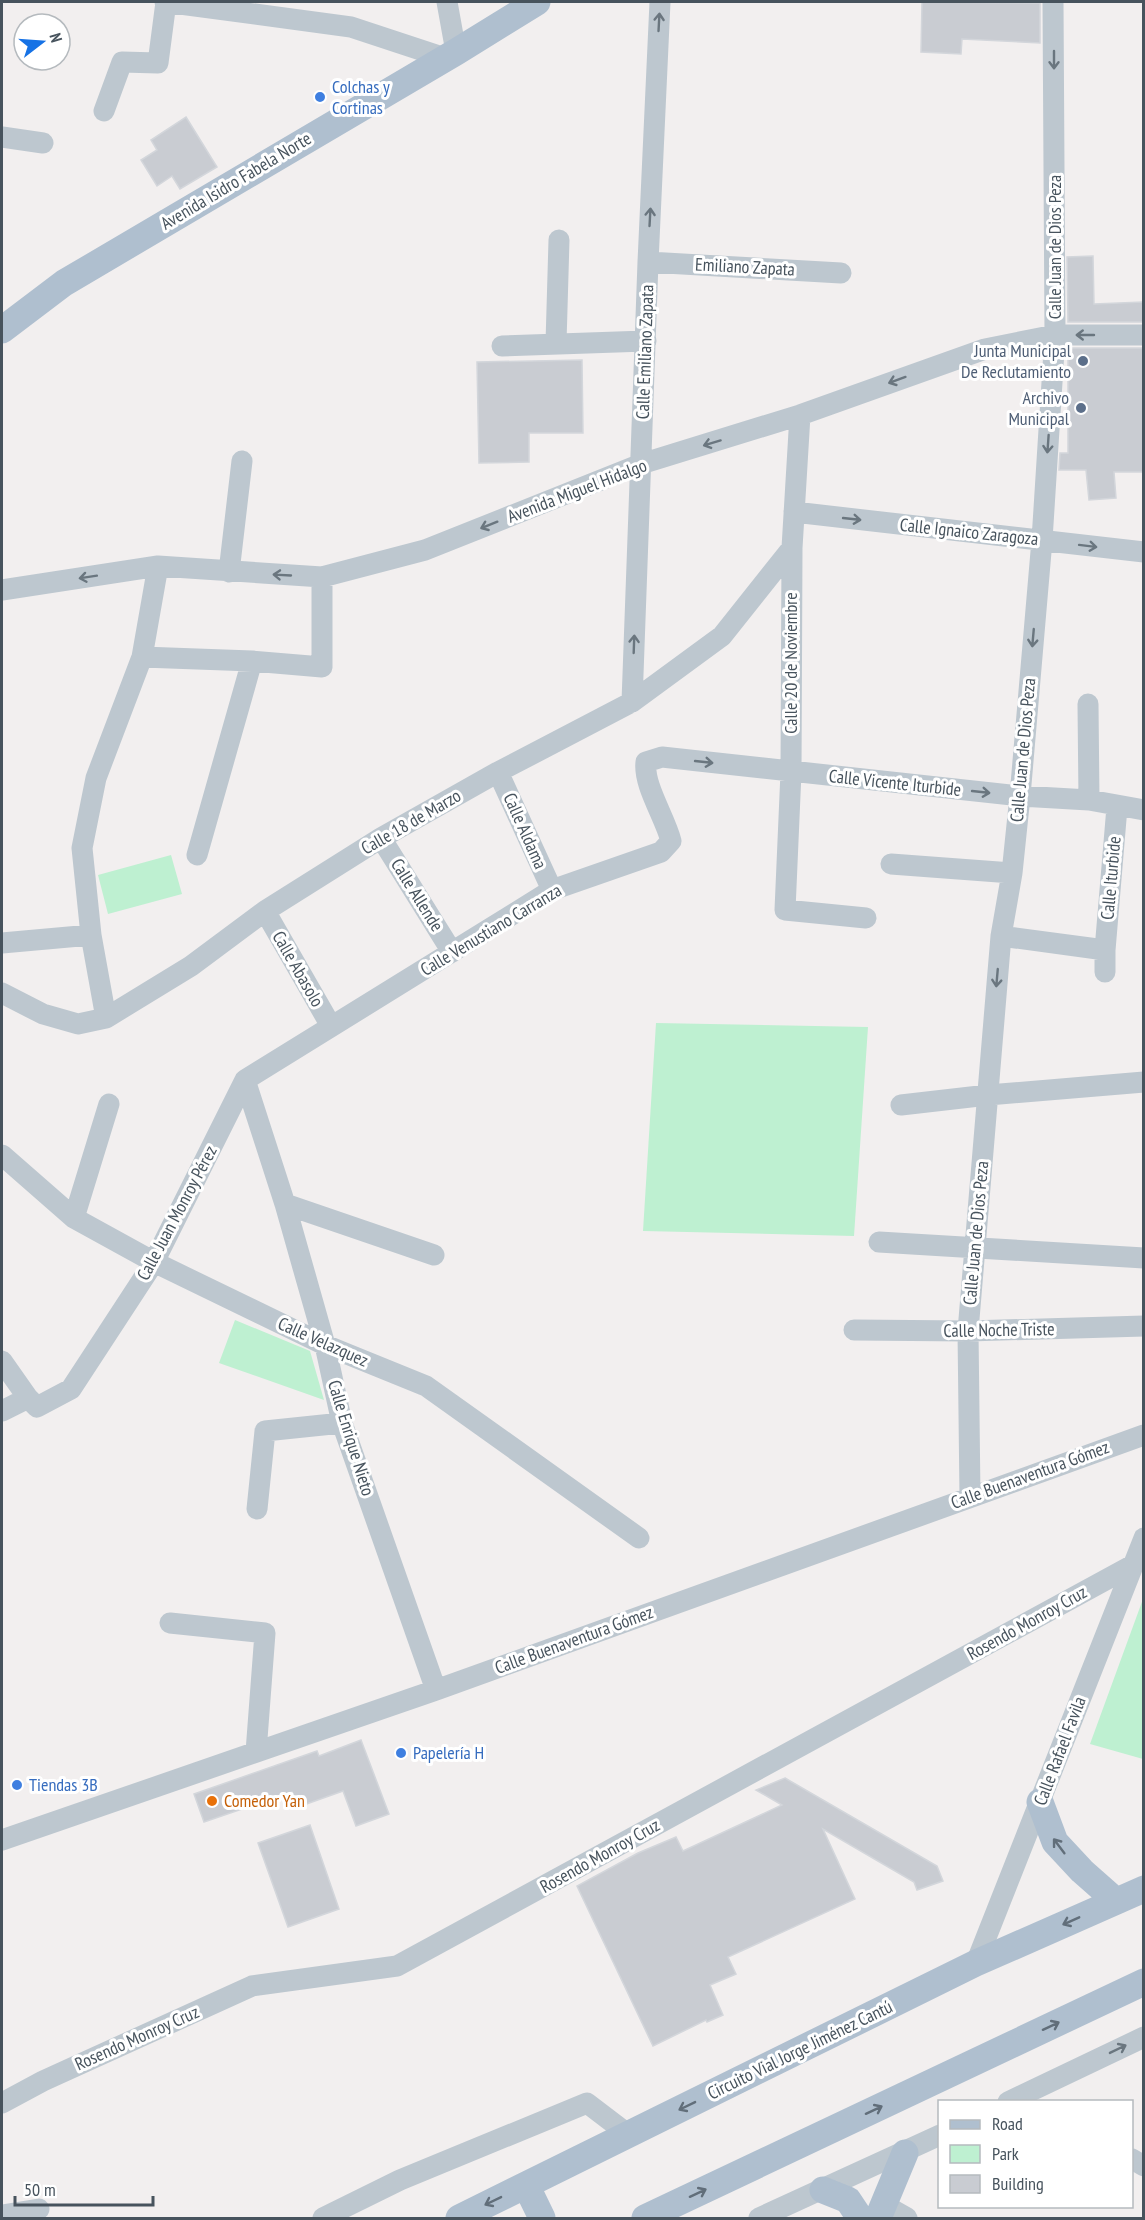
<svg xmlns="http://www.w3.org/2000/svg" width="1145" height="2220" font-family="'PT Sans Narrow',sans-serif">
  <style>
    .green { fill: #bef0d1 }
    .building { fill: #c9ccd2; stroke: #d3d6db; stroke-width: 1.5 }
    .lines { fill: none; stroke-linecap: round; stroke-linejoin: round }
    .minor { stroke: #bdc7cf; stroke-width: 21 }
    .major { stroke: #afbfcf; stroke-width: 27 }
    .oneway { stroke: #6a767f }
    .oneway2 { stroke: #616e7a }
    .shop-dot { fill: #3f7fe0; stroke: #fff; stroke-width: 2 }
    .service-dot { fill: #5c6f8a; stroke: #fff; stroke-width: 2 }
    .food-dot { fill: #e8710a; stroke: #fff; stroke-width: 2 }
    .labels { text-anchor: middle; stroke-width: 6; stroke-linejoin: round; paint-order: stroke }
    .shop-label { font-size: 18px; fill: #366cbe; stroke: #fff; text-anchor: start }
    .street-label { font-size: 18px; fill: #47535d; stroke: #fff }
    .service-label { font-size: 18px; fill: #4e5e75; stroke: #fff; text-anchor: end }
    .food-label { font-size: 18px; fill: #c56008; stroke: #fff; text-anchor: start }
  </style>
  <rect width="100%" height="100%" fill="#f2efef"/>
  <!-- green -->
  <path class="green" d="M 171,855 L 182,894 L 108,914 L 98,875 Z
    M 656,1023 L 868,1027 L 854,1236 L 643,1231 Z
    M 235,1320 L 310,1351 L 324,1400 L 219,1363 Z
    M 1143,1599 L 1143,1759 L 1090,1744 Z"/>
  <!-- building -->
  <path class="building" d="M 922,2 L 1040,3 L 1040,43 L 962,39 L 961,54 L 921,52 Z
    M 186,117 L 217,167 L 180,189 L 172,176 L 157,186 L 141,160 L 157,150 L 151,140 Z
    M 1093,256 L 1094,304 L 1143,302 L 1143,322 L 1068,322 L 1067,257 Z
    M 1068,348 L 1143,348 L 1143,472 L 1114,472 L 1116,498 L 1089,500 L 1086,470 L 1059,470 L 1060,453 L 1068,453 Z
    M 582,360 L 583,433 L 529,433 L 529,462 L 479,463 L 477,362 Z
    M 361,1740 L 389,1814 L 356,1826 L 343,1791 L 298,1807 L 292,1792 L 204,1822 L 194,1794 L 317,1751 L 319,1756 Z
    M 785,1778 L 937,1866 L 943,1881 L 917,1890 L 914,1882 L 823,1829 L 855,1899 L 728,1957 L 736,1974 L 710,1985 L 723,2015 L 707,2022 L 706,2020 L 653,2046 L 577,1886 L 638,1853 L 676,1837 L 683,1851 L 782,1805 L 756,1790 Z
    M 310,1825 L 339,1909 L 288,1927 L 258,1843 Z"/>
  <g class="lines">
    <!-- minor -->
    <path class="minor" d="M 165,2 L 351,27 L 445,58
      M 447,2 L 456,52
      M 104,111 L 122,62 L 158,63 L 166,2
      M 2,137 L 43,143
      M 648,262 L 841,273
      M 556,343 L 559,240
      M 502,346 L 646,341
      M 800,415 L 792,548 L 791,772 L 785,910 L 866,918
      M 794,512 L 1144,552
      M 229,572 L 242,461
      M 2,590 L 158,566 L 322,577 L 425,550 L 641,464 L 800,415 L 985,349 L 1055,335 L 1144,335
      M 142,657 L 252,661 L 322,667 L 322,577
      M 632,702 L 648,262 L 660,2
      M 1088,704 L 1089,800
      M 498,772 L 552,890
      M 381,838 L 452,952
      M 197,855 L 252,661
      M 891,864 L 1012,873
      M 265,911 L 331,1026
      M 1001,936 L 1105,950
      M 2,943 L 91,935
      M 1105,972 L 1105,950 L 1117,807
      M 2,993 L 43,1014 L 78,1024 L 106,1018 L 191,966 L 265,911 L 381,838 L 498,772 L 632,702 L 722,636 L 792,548
      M 106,1018 L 91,935 L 82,848 L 96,778 L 142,657 L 158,566
      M 245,1080 L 552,890 L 661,852 L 671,841 C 665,817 643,785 646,762 L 662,757 L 1020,796 L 1089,800 L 1144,810
      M 245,1080 L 285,1204 L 325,1345 L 342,1423 L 436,1690
      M 901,1105 L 988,1095 L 1144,1082
      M 2,1155 L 74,1218 L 154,1262 L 325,1345 L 426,1386 L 639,1538
      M 285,1204 L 434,1255
      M 74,1218 L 109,1104
      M 879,1242 L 1144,1258
      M 854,1330 L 968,1331 L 1144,1326
      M 2,1361 L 28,1398 L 37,1407 L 71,1389 L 154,1262 L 245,1080
      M 2,1411 L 28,1398
      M 970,1497 L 968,1331 L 1001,936 L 1012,873 L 1020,796 L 1042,540 L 1055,335 L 1053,2
      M 257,1509 L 265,1431 L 342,1423
      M 170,1623 L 265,1633 L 256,1752
      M 2,1840 L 436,1690 L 1144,1435
      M 976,1963 L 1144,1538
      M 1008,2102 L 1144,2037
      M 2,2103 L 43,2081 L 252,1986 L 397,1966 L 1133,1565
      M 1132,2159 L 1144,2166
      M 884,2205 L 907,2218
      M 2,2215 L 39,2209
      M 323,2218 L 400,2180 L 587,2103 L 629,2135
      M 759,2218 L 940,2135"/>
    <!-- major -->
    <path class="major" d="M 2,330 L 64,283 L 456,52 L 537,2
      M 1040,1802 L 1055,1842 L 1082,1871 L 1116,1901
      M 526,2185 L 542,2218
      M 823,2190 L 848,2200 L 860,2218
      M 459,2218 L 976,1963 L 1144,1889
      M 645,2218 L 1144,1982
      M 878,2218 L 905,2153"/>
  </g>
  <!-- one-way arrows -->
  <defs><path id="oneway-shaft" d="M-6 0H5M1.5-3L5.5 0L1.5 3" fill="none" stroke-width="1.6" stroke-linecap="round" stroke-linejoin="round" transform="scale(1.5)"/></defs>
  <g class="oneway">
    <use href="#oneway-shaft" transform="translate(659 22) rotate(-87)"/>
    <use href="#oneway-shaft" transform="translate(1054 60) rotate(90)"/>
    <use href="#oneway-shaft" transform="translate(650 217) rotate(-87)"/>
    <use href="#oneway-shaft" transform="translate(1085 335) rotate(-180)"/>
    <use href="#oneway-shaft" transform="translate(897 380) rotate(160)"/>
    <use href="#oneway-shaft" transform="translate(712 443) rotate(163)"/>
    <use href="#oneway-shaft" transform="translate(1048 444) rotate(94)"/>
    <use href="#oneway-shaft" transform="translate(852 519) rotate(6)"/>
    <use href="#oneway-shaft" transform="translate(489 525) rotate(158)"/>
    <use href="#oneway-shaft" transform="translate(1088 546) rotate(7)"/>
    <use href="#oneway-shaft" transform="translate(282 575) rotate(-177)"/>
    <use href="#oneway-shaft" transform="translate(88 577) rotate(171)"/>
    <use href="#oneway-shaft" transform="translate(1033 638) rotate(95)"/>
    <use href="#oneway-shaft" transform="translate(634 644) rotate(-88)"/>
    <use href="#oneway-shaft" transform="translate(704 762) rotate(6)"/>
    <use href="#oneway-shaft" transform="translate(981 792) rotate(6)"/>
    <use href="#oneway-shaft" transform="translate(997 978) rotate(95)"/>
    <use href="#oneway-shaft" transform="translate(1118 2049) rotate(-26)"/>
  </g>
  <g class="oneway2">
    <use href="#oneway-shaft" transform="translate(1059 1846) rotate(-127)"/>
    <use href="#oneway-shaft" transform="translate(1071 1921) rotate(156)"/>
    <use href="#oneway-shaft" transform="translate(1051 2026) rotate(-25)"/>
    <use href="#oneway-shaft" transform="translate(687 2106) rotate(154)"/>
    <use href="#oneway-shaft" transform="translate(874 2110) rotate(-25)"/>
    <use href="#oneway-shaft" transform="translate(698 2193) rotate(-25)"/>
    <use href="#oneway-shaft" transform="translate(493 2201) rotate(154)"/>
  </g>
  <!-- markers -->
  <g class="shop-dot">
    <circle cx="320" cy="97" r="6"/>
    <circle cx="401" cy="1753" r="6"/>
    <circle cx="17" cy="1785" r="6"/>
  </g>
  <g class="service-dot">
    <circle cx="1083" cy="361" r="6"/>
    <circle cx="1081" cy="408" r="6"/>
  </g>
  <circle class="food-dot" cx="212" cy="1801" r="6"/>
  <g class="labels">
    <!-- shop labels -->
    <g class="shop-label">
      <text x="332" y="93">Colchas y<tspan x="332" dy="21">Cortinas</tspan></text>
      <text x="413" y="1759">Papelería H</text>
      <text x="29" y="1791">Tiendas 3B</text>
    </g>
    <!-- street labels -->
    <g class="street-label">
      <text transform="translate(236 181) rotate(-31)" y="6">Avenida Isidro Fabela Norte</text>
      <text transform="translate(1055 247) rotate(-90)" y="6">Calle Juan de Dios Peza</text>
      <text transform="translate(745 267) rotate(3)" y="6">Emiliano Zapata</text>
      <text transform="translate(645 352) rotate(-88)" y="6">Calle Emiliano Zapata</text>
      <text transform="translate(577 491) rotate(-21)" y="6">Avenida Miguel Hidalgo</text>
      <text transform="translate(969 532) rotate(6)" y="6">Calle Ignaico Zaragoza</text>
      <text transform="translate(791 663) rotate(-90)" y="6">Calle 20 de Noviembre</text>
      <text transform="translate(1023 750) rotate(-85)" y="6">Calle Juan de Dios Peza</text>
      <text transform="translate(895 783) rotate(6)" y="6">Calle Vicente Iturbide</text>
      <text transform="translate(411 822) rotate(-30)" y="6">Calle 18 de Marzo</text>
      <text transform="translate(525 831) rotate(66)" y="6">Calle Aldama</text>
      <text transform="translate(1111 878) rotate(-85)" y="6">Calle Iturbide</text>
      <text transform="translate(417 895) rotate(58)" y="6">Calle Allende</text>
      <text transform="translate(491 930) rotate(-31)" y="6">Calle Venustiano Carranza</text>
      <text transform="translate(298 969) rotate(60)" y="6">Calle Abasolo</text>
      <text transform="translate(177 1213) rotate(-62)" y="6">Calle Juan Monroy Pérez</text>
      <text transform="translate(976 1233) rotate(-85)" y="6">Calle Juan de Dios Peza</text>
      <text transform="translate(999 1330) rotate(-1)" y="6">Calle Noche Triste</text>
      <text transform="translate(323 1342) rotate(24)" y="6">Calle Velazquez</text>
      <text transform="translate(351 1438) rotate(73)" y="6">Calle Enrique Nieto</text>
      <text transform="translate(1030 1475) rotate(-20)" y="6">Calle Buenaventura Gómez</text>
      <text transform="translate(1027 1623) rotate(-29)" y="6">Rosendo Monroy Cruz</text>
      <text transform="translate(574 1640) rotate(-20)" y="6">Calle Buenaventura Gómez</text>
      <text transform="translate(1060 1751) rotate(-69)" y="6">Calle Rafael Favila</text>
      <text transform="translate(600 1856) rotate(-29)" y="6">Rosendo Monroy Cruz</text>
      <text transform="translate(137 2038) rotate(-24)" y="6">Rosendo Monroy Cruz</text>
      <text transform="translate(800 2050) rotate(-26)" y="6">Circuito Vial Jorge Jiménez Cantú</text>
    </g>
    <!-- service labels -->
    <g class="service-label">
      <text x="1071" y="357">Junta Municipal<tspan x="1071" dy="21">De Reclutamiento</tspan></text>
      <text x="1069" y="404">Archivo<tspan x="1069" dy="21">Municipal</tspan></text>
    </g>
    <!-- food labels -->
    <g class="food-label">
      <text x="224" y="1807">Comedor Yan</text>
    </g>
  </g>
  <!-- border -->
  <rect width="1145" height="2220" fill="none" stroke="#47535d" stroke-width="6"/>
  <!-- legend -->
  <rect x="938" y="2100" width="195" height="108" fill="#ffffff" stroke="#b5babe" stroke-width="1.5"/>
  <rect x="950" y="2120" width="30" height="9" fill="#afbfcf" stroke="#b5babe" stroke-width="1.5"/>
  <text x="992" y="2130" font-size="18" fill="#47535d">Road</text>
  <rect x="950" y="2145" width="30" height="18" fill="#bef0d1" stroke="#b5babe" stroke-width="1.5"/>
  <text x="992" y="2160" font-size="18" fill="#47535d">Park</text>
  <rect x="950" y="2175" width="30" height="18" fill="#c9ccd2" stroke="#b5babe" stroke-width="1.5"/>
  <text x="992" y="2190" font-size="18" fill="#47535d">Building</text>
  <!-- north arrow -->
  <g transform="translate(42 42) rotate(73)"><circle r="28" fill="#ffffff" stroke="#b5babe" stroke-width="1.5"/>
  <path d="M0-4.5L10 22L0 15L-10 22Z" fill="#1672e5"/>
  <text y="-9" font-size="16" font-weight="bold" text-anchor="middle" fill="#47535d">N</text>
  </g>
  <!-- scale -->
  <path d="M15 2196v9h138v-9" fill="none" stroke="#47535d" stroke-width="3"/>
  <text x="24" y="2196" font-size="18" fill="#47535d" stroke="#ffffff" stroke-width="4.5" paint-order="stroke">50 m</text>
</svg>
